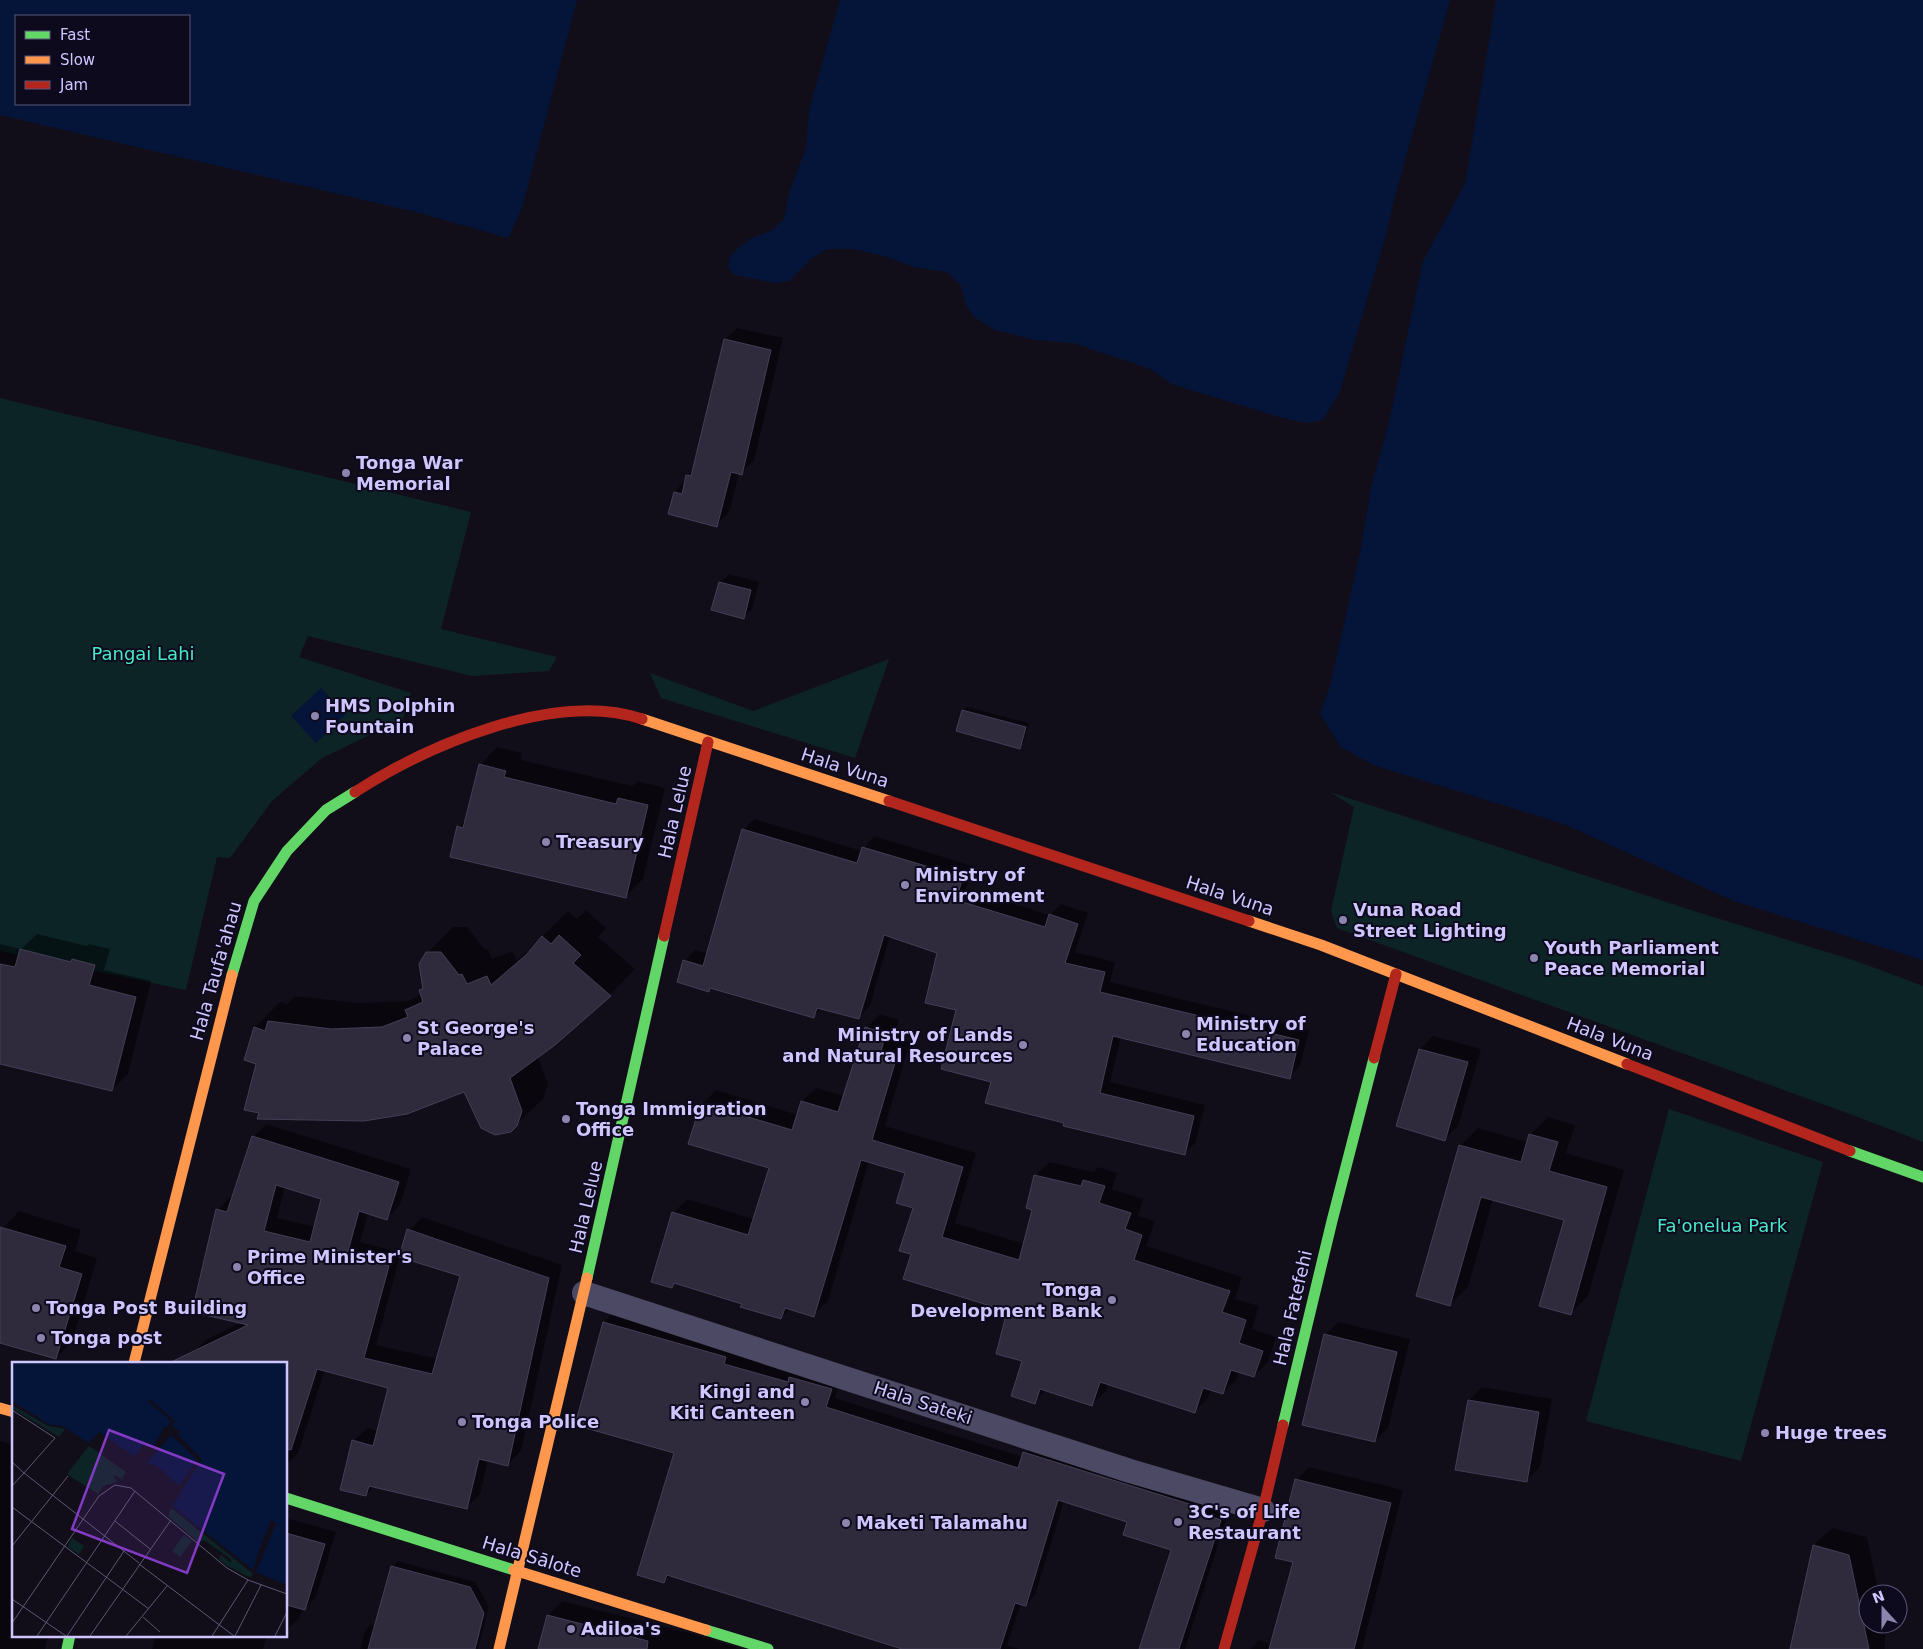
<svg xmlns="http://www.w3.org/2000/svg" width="1923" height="1649" font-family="'DejaVu Sans',sans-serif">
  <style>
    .green { fill: #0d2426 }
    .water { fill: #051539; fill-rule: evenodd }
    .shadow { fill: #0007; fill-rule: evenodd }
    .building { fill: #2f2b3d; stroke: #443f58; fill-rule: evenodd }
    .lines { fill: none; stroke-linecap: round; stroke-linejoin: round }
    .street { stroke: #4b4963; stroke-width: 24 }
    .fast { stroke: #63d668; stroke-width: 11 }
    .slow { stroke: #ff974d; stroke-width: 11 }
    .jam { stroke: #b3261e; stroke-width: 11 }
    .poi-dot { fill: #8c86af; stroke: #0e0a1e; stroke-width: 2 }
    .labels { text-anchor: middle; stroke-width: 4; stroke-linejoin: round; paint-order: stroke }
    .poi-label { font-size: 18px; font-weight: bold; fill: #cfc6ff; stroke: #0e0a1e; text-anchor: start }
    .park-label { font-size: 18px; fill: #47eac8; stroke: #0e0a1e }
    .street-label { font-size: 18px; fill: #cfc6ff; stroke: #0e0a1e }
    .inset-road { fill: none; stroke: #5d5876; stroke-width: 1 }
    .view { fill: #833bc5; fill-opacity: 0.15; stroke: #833bc5; stroke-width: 2.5 }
    .inset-edge { fill: none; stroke: #cfc6ff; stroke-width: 2.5 }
  </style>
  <rect width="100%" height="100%" fill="#110e1a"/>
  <!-- green -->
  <path class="green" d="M 0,398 L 471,512 L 441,629 L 557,657 L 549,671 L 472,676 L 308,636 L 299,657 L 411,693 L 403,719 L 322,758 L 272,801 L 230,858 L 217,857 L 186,990 L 0,951 Z
    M 889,659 L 855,758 L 661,698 L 650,673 L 753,711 Z
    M 1330,792 L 1694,911 L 1856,961 L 1923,986 L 1923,1142 L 1850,1114 L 1337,928 L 1331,911 L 1354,807 Z
    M 1669,1109 L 1823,1162 L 1741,1461 L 1586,1421 Z"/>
  <!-- water -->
  <path class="water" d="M 0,0 L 577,0 L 522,208 L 508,238 L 420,213 L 0,115 ZM 189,16 L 189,104 L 16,104 L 16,16 Z
    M 840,0 L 1450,0 L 1395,196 L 1387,231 L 1340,391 L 1323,420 L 1306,423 L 1276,416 L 1171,384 L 1151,369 L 1073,343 L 1036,340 L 995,330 L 974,317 L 966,305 L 961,286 L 947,272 L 914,267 L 887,257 L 854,249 L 827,249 L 811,259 L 789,281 L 775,283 L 734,275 L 728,267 L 730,257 L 737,249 L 752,238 L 771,231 L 784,219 L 789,193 L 806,148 L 809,110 Z
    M 1496,0 L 1923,0 L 1923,960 L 1734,901 L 1564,824 L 1373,765 L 1341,747 L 1320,714 L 1330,686 L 1344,624 L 1361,548 L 1371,487 L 1388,427 L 1423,261 L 1465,184 Z
    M 321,688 L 346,714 L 316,743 L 291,716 Z"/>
  <!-- shadow -->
  <path class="shadow" d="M 737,328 L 783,338 L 754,461 L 739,473 L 729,513 L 716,525 L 675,492 L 694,468 L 725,340 Z
    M 729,574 L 759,582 L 752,609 L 743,617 L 720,583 Z
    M 967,707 L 1029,723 L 1023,743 L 1019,747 L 963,711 Z
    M 497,747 L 522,753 L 521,760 L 632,786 L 637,781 L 665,788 L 643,879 L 625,897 L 458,827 L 467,819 L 480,765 Z
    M 754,819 L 862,851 L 874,836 L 973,866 L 966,889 L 1050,915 L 1061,904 L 1088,913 L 1075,952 L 1115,962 L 1110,982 L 1309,1030 L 1300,1066 L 1289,1077 L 1121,1037 L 1110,1082 L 1205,1105 L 1195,1143 L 1184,1154 L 1066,1122 L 958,1009 L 938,952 L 890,936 L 870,1006 L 859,1017 L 822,1008 L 814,1016 L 712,987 L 708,990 L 684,961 L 695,950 L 707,953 L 743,830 Z
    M 586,910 L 606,928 L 598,937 L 635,969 L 610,995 L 538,1057 L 548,1084 L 543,1099 L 516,1125 L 465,1090 L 261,1112 L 255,1027 L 280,1002 L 287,1004 L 295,996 L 358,1003 L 408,1001 L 422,994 L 420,991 L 424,987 L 427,953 L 453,927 L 467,927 L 485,950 L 488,949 L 492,959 L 513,951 L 517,961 L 568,911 L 577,919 Z
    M 37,934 L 87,946 L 89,944 L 110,949 L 104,970 L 151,981 L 128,1074 L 112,1090 L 0,1062 L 0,944 L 21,949 Z
    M 880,1014 L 899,1020 L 894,1037 L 910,1042 L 885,1126 L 976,1153 L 955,1223 L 1025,1244 L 1034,1209 L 1035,1176 L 1049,1162 L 1093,1172 L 1098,1167 L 1117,1173 L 1112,1189 L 1143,1199 L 1138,1216 L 1155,1221 L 1146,1246 L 1242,1277 L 1235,1299 L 1259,1306 L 1252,1329 L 1276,1337 L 1268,1362 L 1254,1375 L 1239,1371 L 1237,1379 L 1223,1393 L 1211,1389 L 1208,1398 L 1194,1412 L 1108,1384 L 1106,1391 L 1092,1404 L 1047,1390 L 1034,1402 L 1008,1310 L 912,1253 L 914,1207 L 906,1172 L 869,1161 L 828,1301 L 814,1315 L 791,1308 L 781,1318 L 743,1303 L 676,1282 L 672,1286 L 653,1281 L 674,1212 L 687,1199 L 754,1219 L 770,1167 L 702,1104 L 716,1090 L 798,1115 L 802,1101 L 816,1088 L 844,1096 L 866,1028 Z
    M 1433,1036 L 1481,1049 L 1458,1126 L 1445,1139 L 1420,1049 Z
    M 1548,1117 L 1575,1125 L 1566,1153 L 1624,1170 L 1588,1296 L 1571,1313 L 1565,1219 L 1493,1199 L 1468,1287 L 1450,1304 L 1460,1146 L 1478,1128 L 1528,1142 L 1530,1135 Z
    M 266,1124 L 411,1169 L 400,1205 L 387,1218 L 368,1213 L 360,1242 L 402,1253 L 409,1230 L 422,1217 L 562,1265 L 521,1451 L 508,1464 L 488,1460 L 480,1494 L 466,1508 L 375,1486 L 366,1495 L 353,1441 L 367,1428 L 378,1431 L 389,1387 L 325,1370 L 298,1453 L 286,1465 L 286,1363 L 194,1352 L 207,1339 L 241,1323 L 217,1210 L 230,1197 L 233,1197 L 253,1137 ZM 285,1186 L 323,1198 L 315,1227 L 277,1218 ZM 400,1256 L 462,1275 L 438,1359 L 376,1345 Z
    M 19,1211 L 81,1230 L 75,1251 L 97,1258 L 72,1342 L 56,1358 L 0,1342 L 0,1228 L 2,1229 Z
    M 613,1313 L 735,1347 L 732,1354 L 795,1373 L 841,1379 L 835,1398 L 1023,1457 L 1034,1443 L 1229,1510 L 1185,1649 L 1141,1649 L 1173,1549 L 1128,1522 L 1064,1501 L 1035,1595 L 1026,1605 L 1021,1603 L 1007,1645 L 1020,1649 L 906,1649 L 671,1575 L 664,1581 L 676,1452 L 604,1323 Z
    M 1338,1322 L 1410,1339 L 1388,1428 L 1375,1441 L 1325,1335 Z
    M 1482,1387 L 1552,1399 L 1540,1467 L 1526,1481 L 1469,1400 Z
    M 0,1441 L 14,1445 L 14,1635 L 48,1635 L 45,1649 L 0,1649 Z
    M 1309,1467 L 1403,1490 L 1362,1649 L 1250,1649 L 1259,1640 L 1271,1644 L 1294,1561 L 1296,1480 Z
    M 286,1518 L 336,1532 L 316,1597 L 304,1609 L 302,1608 L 300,1617 L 288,1629 Z
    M 1832,1528 L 1867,1537 L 1879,1594 L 1868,1594 L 1868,1624 L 1885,1624 L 1885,1649 L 1791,1649 L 1814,1545 Z
    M 398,1561 L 475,1582 L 489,1607 L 478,1649 L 360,1649 L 365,1630 L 370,1625 L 376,1626 L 393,1567 Z
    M 562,1601 L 689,1633 L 743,1649 L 539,1649 L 548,1615 Z
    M 156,1635 L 267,1635 L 263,1649 L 152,1649 Z"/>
  <!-- building -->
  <path class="building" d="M 724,339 L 771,350 L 742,475 L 731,472 L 717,527 L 668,514 L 674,492 L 682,494 L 686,475 L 691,476 Z
    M 719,582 L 751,590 L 744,619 L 711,610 Z
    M 962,710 L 1026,727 L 1020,749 L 956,731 Z
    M 479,764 L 506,771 L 504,777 L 616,804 L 618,798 L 648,805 L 626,898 L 450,857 L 457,826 L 463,828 Z
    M 742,829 L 857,863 L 862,847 L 963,877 L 956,900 L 1045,927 L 1049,914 L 1078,924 L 1065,963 L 1105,972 L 1100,992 L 1299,1040 L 1290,1079 L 1113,1036 L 1100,1093 L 1194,1116 L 1185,1155 L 1063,1126 L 1064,1123 L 985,1103 L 991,1082 L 941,1069 L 956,1010 L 925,1003 L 937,953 L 884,935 L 859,1019 L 817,1008 L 814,1018 L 710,988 L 709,992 L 677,982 L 683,960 L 703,966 Z
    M 559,935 L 581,955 L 573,963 L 611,996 L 555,1045 L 510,1078 L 522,1111 L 517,1126 L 511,1132 L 495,1135 L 481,1128 L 464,1092 L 407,1114 L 364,1121 L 257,1119 L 259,1113 L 244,1110 L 256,1064 L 244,1060 L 254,1027 L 265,1031 L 268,1021 L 331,1029 L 382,1027 L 408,1017 L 405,1010 L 423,1002 L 419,990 L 423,989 L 419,964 L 426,952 L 441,952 L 459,975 L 462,974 L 467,984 L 487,976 L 491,985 L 526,955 L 542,936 L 551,944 Z
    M 20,949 L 71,962 L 72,959 L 95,965 L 89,985 L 136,997 L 112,1091 L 0,1064 L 0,964 L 15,967 Z
    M 865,1027 L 886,1034 L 881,1051 L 897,1056 L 872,1140 L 963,1167 L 942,1237 L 1019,1260 L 1032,1210 L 1026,1208 L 1034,1175 L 1081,1186 L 1083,1180 L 1105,1186 L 1099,1203 L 1131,1213 L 1125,1229 L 1142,1235 L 1134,1260 L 1230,1291 L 1222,1312 L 1246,1320 L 1239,1343 L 1263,1351 L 1254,1377 L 1231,1370 L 1223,1394 L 1203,1388 L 1195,1413 L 1100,1382 L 1092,1406 L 1040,1389 L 1035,1404 L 1011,1396 L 1022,1361 L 996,1354 L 1007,1311 L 903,1279 L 911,1254 L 899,1251 L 913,1208 L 896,1203 L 905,1173 L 861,1160 L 814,1317 L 785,1308 L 781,1319 L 740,1307 L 742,1304 L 674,1283 L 672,1288 L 651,1282 L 672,1212 L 748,1235 L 769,1168 L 688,1144 L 701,1103 L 792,1130 L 801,1101 L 838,1112 Z
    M 1419,1049 L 1468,1062 L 1445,1141 L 1396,1126 Z
    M 1529,1134 L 1558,1142 L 1549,1171 L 1607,1187 L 1571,1315 L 1539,1306 L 1564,1220 L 1481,1197 L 1450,1306 L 1416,1296 L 1459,1145 L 1521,1162 Z
    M 252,1136 L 399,1182 L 387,1220 L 359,1211 L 347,1255 L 389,1266 L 364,1358 L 432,1374 L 460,1276 L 399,1257 L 407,1229 L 549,1278 L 508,1466 L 479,1459 L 467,1509 L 369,1486 L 366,1496 L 340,1490 L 352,1440 L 373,1446 L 388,1388 L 317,1369 L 291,1450 L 286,1449 L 286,1363 L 169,1363 L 248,1325 L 192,1312 L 216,1209 L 227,1212 ZM 276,1185 L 321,1199 L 310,1242 L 264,1231 Z
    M 0,1227 L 66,1246 L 59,1267 L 82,1274 L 56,1359 L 0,1343 Z
    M 603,1322 L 726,1357 L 724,1364 L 788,1382 L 789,1377 L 832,1389 L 826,1407 L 1018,1468 L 1023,1452 L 1199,1507 L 1197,1512 L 1221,1520 L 1179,1649 L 1139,1649 L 1171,1550 L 1123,1535 L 1127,1522 L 1058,1500 L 1026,1606 L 1015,1603 L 1000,1649 L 902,1649 L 667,1575 L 664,1583 L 637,1575 L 674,1453 L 575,1425 Z
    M 1324,1334 L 1397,1352 L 1375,1442 L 1302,1425 Z
    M 1468,1400 L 1539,1412 L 1527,1482 L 1455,1470 Z
    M 1295,1479 L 1391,1503 L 1354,1649 L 1269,1649 L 1293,1562 L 1275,1558 Z
    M 286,1533 L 325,1544 L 305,1610 L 286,1605 Z
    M 1813,1545 L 1849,1555 L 1869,1649 L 1790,1649 Z
    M 391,1566 L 470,1587 L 484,1613 L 475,1649 L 368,1649 Z
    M 547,1615 L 648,1641 L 647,1649 L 538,1649 Z"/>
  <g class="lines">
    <!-- street -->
    <path class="street" d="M 584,1293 L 1130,1471 L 1263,1510"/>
    <!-- fast -->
    <path class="fast" d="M 232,975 L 254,901 L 287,851 L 326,810 L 355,792
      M 1850,1151 L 1923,1177
      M 587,1278 L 664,936
      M 1283,1425 L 1332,1221 L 1374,1058
      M 286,1498 L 514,1570
      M 706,1630 L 768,1649
      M 67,1649 L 70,1635"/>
    <!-- slow -->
    <path class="slow" d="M 642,719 L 889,801
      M 1249,921 L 1321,945 L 1627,1064
      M 134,1363 L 232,975
      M 0,1408 L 14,1412
      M 514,1570 L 706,1630
      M 499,1649 L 587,1278"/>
    <!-- jam -->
    <path class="jam" d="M 355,792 C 428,745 555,690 642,719
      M 889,801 L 1249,921
      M 664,936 L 708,742
      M 1374,1058 L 1396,974
      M 1627,1064 L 1850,1151
      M 1224,1649 L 1263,1510 L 1283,1425"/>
  </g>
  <!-- markers -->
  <g class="poi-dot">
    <circle cx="346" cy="473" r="5"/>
    <circle cx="315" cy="716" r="5"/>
    <circle cx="546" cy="842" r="5"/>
    <circle cx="905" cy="885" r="5"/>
    <circle cx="1343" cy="920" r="5"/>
    <circle cx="1534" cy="958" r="5"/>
    <circle cx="1186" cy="1034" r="5"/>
    <circle cx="407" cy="1038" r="5"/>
    <circle cx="1023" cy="1045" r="5"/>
    <circle cx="566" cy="1119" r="5"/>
    <circle cx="237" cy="1267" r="5"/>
    <circle cx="1112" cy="1300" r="5"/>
    <circle cx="36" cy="1308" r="5"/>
    <circle cx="41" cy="1338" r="5"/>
    <circle cx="805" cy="1402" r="5"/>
    <circle cx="462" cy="1422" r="5"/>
    <circle cx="1765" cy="1433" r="5"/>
    <circle cx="1178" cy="1522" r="5"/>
    <circle cx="846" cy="1523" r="5"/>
    <circle cx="571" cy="1629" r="5"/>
  </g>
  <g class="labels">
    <!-- poi labels -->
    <g class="poi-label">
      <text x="356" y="469">Tonga War<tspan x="356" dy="21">Memorial</tspan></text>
      <text x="325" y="712">HMS Dolphin<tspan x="325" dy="21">Fountain</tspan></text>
      <text x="556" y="848">Treasury</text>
      <text x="915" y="881">Ministry of<tspan x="915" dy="21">Environment</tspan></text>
      <text x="1353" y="916">Vuna Road<tspan x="1353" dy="21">Street Lighting</tspan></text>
      <text x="1544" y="954">Youth Parliament<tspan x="1544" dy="21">Peace Memorial</tspan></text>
      <text x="1196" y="1030">Ministry of<tspan x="1196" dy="21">Education</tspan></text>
      <text x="417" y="1034">St George's<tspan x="417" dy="21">Palace</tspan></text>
      <text x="1013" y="1041" text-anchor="end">Ministry of Lands<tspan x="1013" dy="21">and Natural Resources</tspan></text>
      <text x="576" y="1115">Tonga Immigration<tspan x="576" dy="21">Office</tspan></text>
      <text x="247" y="1263">Prime Minister's<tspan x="247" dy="21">Office</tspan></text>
      <text x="1102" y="1296" text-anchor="end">Tonga<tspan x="1102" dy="21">Development Bank</tspan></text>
      <text x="46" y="1314">Tonga Post Building</text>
      <text x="51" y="1344">Tonga post</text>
      <text x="795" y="1398" text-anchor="end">Kingi and<tspan x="795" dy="21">Kiti Canteen</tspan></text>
      <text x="472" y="1428">Tonga Police</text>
      <text x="1775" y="1439">Huge trees</text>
      <text x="1188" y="1518">3C's of Life<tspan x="1188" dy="21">Restaurant</tspan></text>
      <text x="856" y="1529">Maketi Talamahu</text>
      <text x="581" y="1635">Adiloa's</text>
    </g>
    <!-- park labels -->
    <g class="park-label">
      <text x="143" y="660">Pangai Lahi</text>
      <text x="1722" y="1232">Fa'onelua Park</text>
    </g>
    <!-- street labels -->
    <g class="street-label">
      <text transform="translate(845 768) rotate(18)" y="6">Hala Vuna</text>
      <text transform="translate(675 812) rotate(-77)" y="6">Hala Lelue</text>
      <text transform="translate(1230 896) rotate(18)" y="6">Hala Vuna</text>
      <text transform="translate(216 971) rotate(-74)" y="6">Hala Taufa'ahau</text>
      <text transform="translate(1610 1039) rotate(21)" y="6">Hala Vuna</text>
      <text transform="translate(586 1207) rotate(-77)" y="6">Hala Lelue</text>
      <text transform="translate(1293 1308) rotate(-77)" y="6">Hala Fatefehi</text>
      <text transform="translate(923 1403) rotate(18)" y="6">Hala Sateki</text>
      <text transform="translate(532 1557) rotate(17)" y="6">Hala Sālote</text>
    </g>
  </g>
  <!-- overview -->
  <g transform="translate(12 1362)">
    <rect width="275" height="275" fill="#110e1a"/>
    <path d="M 0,43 L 36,64 L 53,67 L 47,75 L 0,46 ZM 77,84 L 114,110 L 110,116 L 116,120 L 101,113 L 105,120 L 91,124 L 86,132 L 55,112 ZM 159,146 L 240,211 L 239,216 L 214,203 L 207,197 L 209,193 L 219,201 L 219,197 L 192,178 L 187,181 L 156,154 ZM 172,173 L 180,179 L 168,195 L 160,189 ZM 60,176 L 72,184 L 67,192 L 56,185 Z" fill="#0d2426"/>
    <path d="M 0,1 L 275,1 L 275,223 L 244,210 L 160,144 L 190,97 L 159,66 L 153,64 L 141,85 L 133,81 L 122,94 L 87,70 L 77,81 L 49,63 L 38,63 L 0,39 ZM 159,73 L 186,98 L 167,124 L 145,104 L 135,101 Z" fill="#051539"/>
    <path d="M 138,37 L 163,59 L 160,63 L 168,69 L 166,73 L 156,63 L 159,59 L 136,39 ZM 259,158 L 264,161 L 244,210 L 241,208 L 247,188 Z" fill="#110e1a"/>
    <path class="inset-road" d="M 0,48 L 43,76 L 12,111 L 0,100M 0,124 L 12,111 L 71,157M 0,145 L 137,247M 71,157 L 127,201M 103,159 L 138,187M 0,184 L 56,114M 127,202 L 222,274M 0,237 L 54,274M 131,255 L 148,270M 0,261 L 87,134 L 103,123 L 119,126 L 215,206 L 236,218 L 275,232M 25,274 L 123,129M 55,274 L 112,189M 78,274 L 159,158M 114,274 L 155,224M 200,274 L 236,218M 223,274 L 249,223M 263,274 L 275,250"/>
    <path class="view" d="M 97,68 L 212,112 L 175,211 L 60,167 Z"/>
    <rect width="275" height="275" class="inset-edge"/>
  </g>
  <!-- legend -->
  <rect x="15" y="15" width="175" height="90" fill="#0e0a1e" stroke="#5b5578"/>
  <rect x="25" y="31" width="25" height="8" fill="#63d668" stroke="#5b5578"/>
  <text x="60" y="40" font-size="15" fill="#cfc6ff">Fast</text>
  <rect x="25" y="56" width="25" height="8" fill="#ff974d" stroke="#5b5578"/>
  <text x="60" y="65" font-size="15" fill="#cfc6ff">Slow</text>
  <rect x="25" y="81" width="25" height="8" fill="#b3261e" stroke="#5b5578"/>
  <text x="60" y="90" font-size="15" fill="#cfc6ff">Jam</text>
  <!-- north arrow -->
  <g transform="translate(1883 1609) rotate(339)"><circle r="24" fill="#0e0a1e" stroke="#5b5578"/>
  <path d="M0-4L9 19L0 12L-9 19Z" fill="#8c86af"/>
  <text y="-8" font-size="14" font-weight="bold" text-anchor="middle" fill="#cfc6ff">N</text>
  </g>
</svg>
